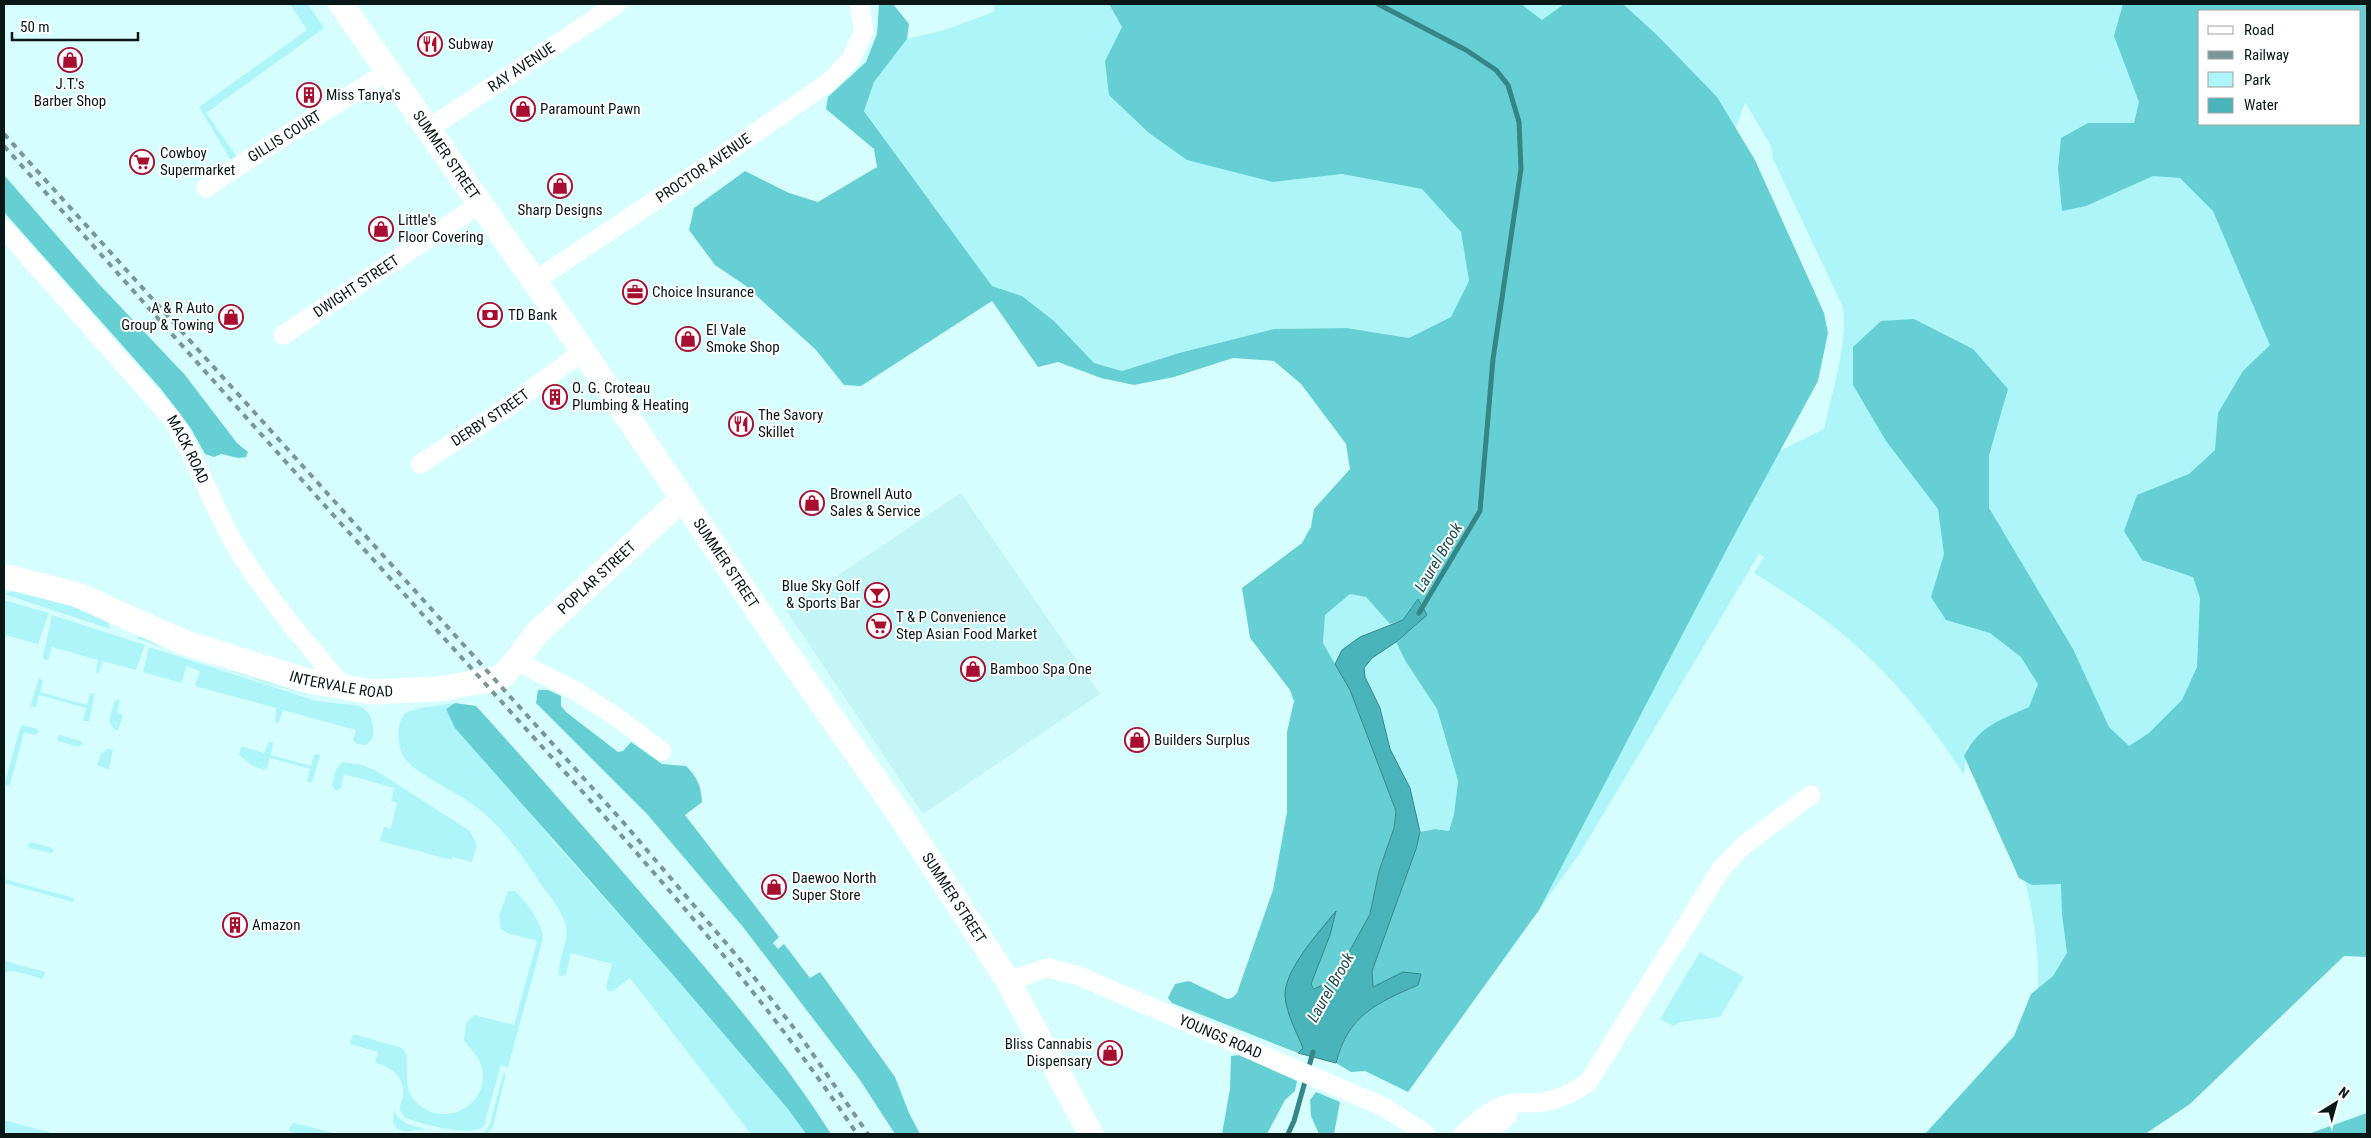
<svg xmlns="http://www.w3.org/2000/svg" width="2371" height="1138" font-family="'Roboto Condensed',sans-serif">
  <style>
    .built { fill: #c3f4f6 }
    .green { fill: #adf5f8; fill-rule: evenodd }
    .forest { fill: #65cfd3; fill-rule: evenodd }
    .water { fill: #49b5ba; stroke: #368689 }
    .lines { fill: none; stroke-linecap: round; stroke-linejoin: round }
    .stream { stroke: #368689; stroke-width: 5 }
    .minor { stroke: #fff; stroke-width: 19 }
    .major { stroke: #fff; stroke-width: 25 }
    .rail { stroke: #7a9696; stroke-width: 4; stroke-dasharray: 6 6; stroke-linecap: butt }
    .labels { text-anchor: middle; stroke-width: 4; stroke-linejoin: round; paint-order: stroke }
    .poi-label { font-size: 15px; fill: #091717; stroke: #fff; text-anchor: start }
    .street-label { font-size: 15px; fill: #091717; stroke: #fff }
    .water-label { font-size: 16px; font-style: italic; fill: #1f4e50; stroke: #fff }
  </style>
  <rect width="100%" height="100%" fill="#d7feff"/>
  <!-- built -->
  <path class="built" d="M 961,493 L 1100,694 L 923,814 L 786,610 Z"/>
  <!-- green -->
  <path class="green" d="M 290,4 L 308,4 L 324,28 L 206,113 L 237,157 L 231,160 L 199,107 L 307,30 Z
    M 994,4 L 1109,4 L 1122,27 L 1105,61 L 1273,182 L 1342,174 L 1423,189 L 1461,232 L 1469,281 L 1451,318 L 1409,338 L 1347,328 L 1274,329 L 1179,353 L 1122,371 L 1094,363 L 1054,321 L 1022,296 L 992,286 L 864,110 L 874,82 L 907,39 L 944,30 L 994,12 Z
    M 1521,4 L 1564,4 L 1542,20 Z
    M 1623,4 L 2367,4 L 2367,428 L 2035,1073 C 2039,1005 2043,938 2022,872 C 2015,851 2005,830 1997,809 C 1989,787 1982,761 1967,744 L 1964,775 C 1928,719 1884,665 1830,624 C 1806,605 1779,589 1754,573 L 1764,557 L 1759,554 L 1580,853 L 1408,1092 L 1759,461 L 1824,429 C 1831,396 1850,336 1842,305 L 1773,159 L 1771,146 L 1745,102 L 1736,128 L 1656,34 ZM 2200,11 L 2360,11 L 2360,124 L 2200,124 Z
    M 14,591 L 47,597 L 107,619 L 110,629 L 4,594 Z
    M 1350,594 L 1366,597 L 1390,624 C 1366,635 1347,639 1335,664 L 1323,643 L 1325,614 Z
    M 4,600 L 49,613 L 38,644 L 6,635 L 4,640 Z
    M 52,615 L 145,645 L 136,670 L 103,661 L 98,674 L 96,671 L 98,660 L 52,647 L 49,659 L 45,660 L 43,656 Z
    M 140,635 L 296,689 L 308,695 L 260,681 L 136,638 Z
    M 1396,642 L 1406,662 L 1437,709 L 1458,781 L 1454,814 L 1449,831 L 1435,829 L 1420,832 L 1410,788 L 1390,749 L 1380,708 L 1365,677 L 1364,668 L 1372,658 Z
    M 149,647 L 298,695 C 306,698 315,701 324,702 C 352,706 376,699 373,738 L 366,745 L 356,744 L 353,739 L 356,730 L 283,710 L 279,722 L 275,723 L 276,708 L 195,686 L 200,671 L 187,666 L 181,683 L 143,672 Z
    M 39,678 L 43,681 L 40,692 L 87,705 L 90,694 L 95,693 L 89,721 L 83,721 L 86,708 L 39,695 L 36,707 L 30,707 Z
    M 118,699 L 120,701 L 117,713 L 123,715 L 118,731 L 113,728 L 109,721 L 114,702 Z
    M 455,703 L 446,709 L 552,840 L 674,976 L 788,1109 L 806,1134 L 751,1134 L 630,978 L 613,991 L 608,991 L 606,986 L 612,964 L 571,953 L 566,974 L 563,976 L 559,975 C 557,957 571,941 565,923 C 561,910 551,898 543,887 C 521,855 502,824 469,802 C 454,791 416,773 406,760 C 397,748 395,725 405,713 L 420,708 Z
    M 23,725 L 37,729 L 39,732 L 35,735 L 24,732 L 10,785 L 4,786 L 20,728 Z
    M 60,735 L 81,741 L 83,744 L 78,747 L 58,741 L 57,738 Z
    M 269,741 L 273,743 L 271,755 L 311,766 L 314,755 L 319,754 L 320,756 L 312,782 L 309,783 L 307,780 L 310,769 L 270,758 L 267,768 L 264,770 L 253,766 L 239,755 L 241,746 L 264,753 Z
    M 107,749 L 113,749 L 109,770 L 97,765 L 101,754 Z
    M 342,762 L 362,765 L 377,771 L 470,831 L 477,845 L 472,862 L 453,857 L 452,860 L 380,841 L 384,827 L 391,828 L 397,803 L 391,801 L 394,788 L 344,774 L 341,788 L 336,791 L 332,785 L 336,769 Z
    M 31,842 L 52,848 L 54,851 L 51,853 L 29,848 L 28,845 Z
    M 4,879 L 74,898 L 73,902 L 4,883 Z
    M 508,891 L 514,891 C 525,897 544,927 543,939 L 508,1067 L 501,1065 L 484,1126 C 472,1138 423,1124 405,1118 L 400,1111 C 399,1105 402,1101 403,1096 C 405,1076 391,1067 375,1063 L 378,1052 L 350,1044 L 353,1034 L 402,1048 C 415,1063 397,1086 418,1104 C 445,1128 489,1106 482,1069 C 480,1057 471,1050 464,1040 L 466,1023 L 474,1015 L 514,1025 L 537,941 L 507,933 L 501,929 L 499,916 Z
    M 1700,952 L 1744,977 L 1720,1017 L 1681,1022 L 1673,1026 L 1660,1019 Z
    M 4,961 L 45,972 L 43,979 L 15,971 L 4,972 Z
    M 503,1074 L 506,1074 L 493,1127 L 487,1134 L 483,1134 L 490,1124 Z
    M 394,1109 C 398,1124 414,1126 427,1129 C 413,1128 402,1138 393,1123 Z
    M 4,1120 L 56,1134 L 4,1134 Z
    M 294,1123 L 295,1123 L 337,1134 L 293,1134 L 288,1129 Z"/>
  <!-- forest -->
  <path class="forest" d="M 879,4 L 893,4 L 909,24 L 907,39 L 874,82 L 864,111 L 992,286 L 1022,296 L 1054,321 L 1094,363 L 1122,371 L 1179,353 L 1274,329 L 1347,328 L 1409,338 L 1451,317 L 1469,281 L 1461,232 L 1422,189 L 1342,174 L 1273,182 L 1187,160 L 1149,133 L 1109,95 L 1105,61 L 1122,27 L 1109,4 L 1521,4 L 1542,20 L 1564,4 L 1623,4 L 1656,34 L 1717,97 L 1755,160 L 1824,313 L 1828,333 L 1818,381 L 1729,545 L 1539,910 L 1408,1092 L 1365,1071 L 1351,1072 L 1336,1063 C 1348,1015 1377,1003 1418,985 L 1373,988 L 1372,971 L 1416,849 L 1420,832 L 1435,829 L 1449,831 L 1454,814 L 1458,781 L 1437,709 L 1406,662 L 1396,642 L 1426,615 L 1418,599 L 1403,620 L 1390,624 L 1366,597 L 1350,594 L 1325,615 L 1323,643 L 1350,690 L 1396,811 L 1394,828 L 1379,871 L 1370,914 L 1348,954 L 1329,982 L 1315,989 L 1311,984 L 1317,965 L 1313,939 L 1303,1048 L 1298,1053 L 1172,1003 L 1168,998 L 1175,984 L 1189,981 L 1227,999 L 1232,998 L 1237,993 L 1273,890 L 1287,812 L 1287,732 L 1294,701 L 1290,690 L 1250,638 L 1242,588 L 1302,543 L 1311,527 L 1314,509 L 1350,469 L 1346,444 L 1301,384 L 1274,361 L 1233,358 L 1174,377 L 1134,385 L 1101,378 L 1058,362 L 1038,367 L 992,301 L 861,386 L 844,385 L 816,350 L 746,286 L 715,265 L 689,230 L 694,208 L 745,171 L 789,193 L 818,202 L 877,167 L 874,149 L 826,109 L 828,97 L 866,62 L 877,34 Z
    M 2123,4 L 2367,4 L 2367,957 L 2344,956 L 2190,1104 L 2145,1134 L 1925,1134 L 2014,1036 L 2031,994 L 2053,976 L 2067,953 L 2062,914 L 2061,884 L 2032,885 L 2019,878 L 1964,756 C 1980,725 1999,721 2029,707 L 2038,684 L 2021,657 L 1990,633 L 1946,620 L 1931,597 L 1944,554 L 1938,509 L 1886,441 L 1853,385 L 1853,347 L 1881,321 L 1914,319 L 1973,349 L 2008,389 L 1989,455 L 1989,508 L 2073,649 L 2109,727 L 2129,746 L 2149,733 L 2182,700 L 2197,667 L 2200,598 L 2193,577 L 2142,560 L 2124,531 L 2137,495 L 2189,474 L 2215,450 L 2218,413 L 2243,371 L 2270,345 L 2213,211 L 2180,178 L 2153,176 L 2086,206 L 2062,211 L 2058,169 L 2061,138 L 2088,123 L 2134,123 L 2139,102 L 2114,36 ZM 2200,11 L 2360,11 L 2360,124 L 2200,124 Z
    M 4,175 L 98,283 L 185,375 L 237,443 L 248,452 L 246,457 L 238,458 L 221,454 L 214,457 L 205,454 L 190,427 L 161,389 L 4,212 Z
    M 538,690 L 548,690 L 561,696 L 561,706 L 566,712 L 618,752 L 623,751 L 631,742 L 662,764 L 686,766 C 698,778 701,786 702,802 L 685,815 L 779,937 L 773,943 L 778,949 L 784,944 L 810,978 L 820,972 L 895,1077 L 909,1113 L 920,1134 L 895,1134 L 860,1080 L 743,927 L 647,814 L 536,703 Z
    M 455,703 L 476,706 C 545,782 612,859 679,937 C 733,1000 787,1064 831,1134 L 806,1134 L 788,1109 L 674,976 L 455,728 L 446,709 Z
    M 1239,1055 L 1297,1081 L 1295,1091 L 1285,1100 L 1267,1134 L 1222,1134 L 1230,1089 L 1231,1056 Z
    M 1316,1092 L 1340,1102 L 1334,1134 L 1319,1134 L 1311,1116 L 1310,1100 Z
    M 2367,1113 L 2367,1134 L 2308,1134 Z"/>
  <!-- water -->
  <path class="water" d="M 1418,599 L 1427,615 L 1396,642 L 1372,658 L 1364,668 L 1365,677 L 1380,708 L 1390,749 L 1410,788 L 1420,832 L 1416,849 L 1372,971 L 1373,987 L 1403,972 L 1421,974 L 1418,985 C 1377,1003 1348,1015 1336,1063 L 1298,1053 L 1303,1048 C 1297,1033 1286,1013 1285,996 C 1284,970 1319,932 1336,911 L 1330,935 L 1311,984 L 1314,989 L 1329,982 L 1348,954 L 1370,914 L 1379,871 L 1394,828 L 1396,811 L 1350,690 L 1335,664 L 1342,650 L 1360,637 L 1403,620 Z"/>
  <g class="lines">
    <!-- stream -->
    <path class="stream" d="M 1378,4 L 1466,50 L 1496,70 L 1508,85 L 1519,122 L 1521,169 L 1493,359 L 1480,511 L 1419,613
      M 1308,1070 L 1313,1052
      M 1288,1134 L 1294,1121 L 1306,1078"/>
    <!-- minor -->
    <g class="minor">
      <path id="s1" d="M 428,129 L 617,4"/>
      <path id="s2" d="M 206,188 L 258,153 L 389,71"/>
      <path id="s3" d="M 4,229 L 173,420 C 198,462 213,508 238,550 C 268,599 308,645 345,689"/>
      <path id="s4" d="M 533,282 L 713,162 L 829,82 L 851,59 L 864,31 L 859,4"/>
      <path id="s5" d="M 283,335 L 480,204"/>
      <path id="s6" d="M 420,464 L 508,407 L 583,351"/>
      <path d="M 516,661 L 576,691 L 618,718 L 662,751"/>
      <path id="s7" d="M 1008,981 L 1048,968 L 1079,976 L 1384,1107 L 1426,1134"/>
      <path d="M 1463,1134 C 1476,1123 1491,1108 1508,1104 C 1517,1102 1526,1103 1536,1103 C 1555,1101 1575,1093 1589,1081 L 1721,869 L 1744,845 L 1811,795"/>
      <path d="M 1484,1134 L 1508,1116"/>
    </g>
    <!-- major -->
    <g class="major">
      <path id="s8" d="M 341,4 L 583,351 L 783,648 L 902,818 L 1008,981 L 1091,1134"/>
      <path id="s9" d="M 4,576 L 78,595 L 183,642 L 304,680 L 372,692 L 437,689 L 500,678 L 516,661 L 537,633 L 682,499"/>
    </g>
    <!-- rail -->
    <path class="rail" d="M 4,134 L 623,822 L 742,962 L 801,1037 L 868,1134
      M 4,146 C 160,320 315,496 472,669 C 606,818 745,967 857,1134"/>
  </g>
  <!-- icons -->
  <defs>
    <symbol id="restaurant-ring" viewBox="-11 -11 22 22"><circle r="9.5" fill="#fff" stroke="#a70e2f" stroke-width="1.5"/><path d="M-5-6h1v4h1v-4h1v4h1v-4h1v5L-1.5 .5V6h-2V.5L-5-1ZM5-6V6H3V1.5H1.5Q1.5-4 5-6Z" fill="#a70e2f"/></symbol>
    <symbol id="shop-ring" viewBox="-11 -11 22 22"><circle r="9.5" fill="#fff" stroke="#a70e2f" stroke-width="1.5"/><path d="M-5-2.5h2.3a2.7 3.5 0 0 1 5.4 0H5L5.5 6h-11ZM-1.5-2.5h3a1.5 2.3 0 0 0-3 0Z" fill="#a70e2f"/></symbol>
    <symbol id="building-ring" viewBox="-11 -11 22 22"><circle r="9.5" fill="#fff" stroke="#a70e2f" stroke-width="1.5"/><path d="M-4-6H4V6H1V3H-1V6H-4ZM-2.5-4.3h1.7v1.8h-1.7ZM.8-4.3h1.7v1.8H.8ZM-2.5-1h1.7V.8h-1.7ZM.8-1h1.7V.8H.8Z" fill="#a70e2f"/></symbol>
    <symbol id="supermarket-ring" viewBox="-11 -11 22 22"><circle r="9.5" fill="#fff" stroke="#a70e2f" stroke-width="1.5"/><path d="M-6-5.5h2.5l.6 2H6L4.5 2H-2.5L-4.4-4H-6ZM-1.5 3.2a1.3 1.3 0 1 0 .1 0ZM3 3.2a1.3 1.3 0 1 0 .1 0Z" fill="#a70e2f"/></symbol>
    <symbol id="office-ring" viewBox="-11 -11 22 22"><circle r="9.5" fill="#fff" stroke="#a70e2f" stroke-width="1.5"/><path d="M-6-3h4V-5.5h4V-3h4V5H-6ZM-1-4.5V-3h2v-1.5ZM-6 0V1H6V0Z" fill="#a70e2f"/></symbol>
    <symbol id="bank-ring" viewBox="-11 -11 22 22"><circle r="9.5" fill="#fff" stroke="#a70e2f" stroke-width="1.5"/><path d="M-6-4H6V4H-6ZM0-2.3a2.3 2.3 0 1 0 0 4.6a2.3 2.3 0 1 0 0-4.6Z" fill="#a70e2f"/></symbol>
    <symbol id="bar-ring" viewBox="-11 -11 22 22"><circle r="9.5" fill="#fff" stroke="#a70e2f" stroke-width="1.5"/><path d="M-6-5H6L.8 .8V4.5H3.5V6h-7V4.5H-.8V.8Z" fill="#a70e2f"/></symbol>
  </defs>
  <g fill-rule="evenodd">
    <use href="#restaurant-ring" x="416" y="30" width="28" height="28"/>
    <use href="#shop-ring" x="56" y="46" width="28" height="28"/>
    <use href="#building-ring" x="295" y="81" width="28" height="28"/>
    <use href="#shop-ring" x="509" y="95" width="28" height="28"/>
    <use href="#supermarket-ring" x="128" y="148" width="28" height="28"/>
    <use href="#shop-ring" x="546" y="172" width="28" height="28"/>
    <use href="#shop-ring" x="367" y="215" width="28" height="28"/>
    <use href="#office-ring" x="621" y="278" width="28" height="28"/>
    <use href="#bank-ring" x="476" y="301" width="28" height="28"/>
    <use href="#shop-ring" x="217" y="303" width="28" height="28"/>
    <use href="#shop-ring" x="674" y="325" width="28" height="28"/>
    <use href="#building-ring" x="541" y="383" width="28" height="28"/>
    <use href="#restaurant-ring" x="727" y="410" width="28" height="28"/>
    <use href="#shop-ring" x="798" y="489" width="28" height="28"/>
    <use href="#bar-ring" x="863" y="581" width="28" height="28"/>
    <use href="#supermarket-ring" x="865" y="612" width="28" height="28"/>
    <use href="#shop-ring" x="959" y="655" width="28" height="28"/>
    <use href="#shop-ring" x="1123" y="726" width="28" height="28"/>
    <use href="#shop-ring" x="760" y="873" width="28" height="28"/>
    <use href="#building-ring" x="221" y="911" width="28" height="28"/>
    <use href="#shop-ring" x="1096" y="1039" width="28" height="28"/>
  </g>
  <g class="labels">
    <!-- poi labels -->
    <g class="poi-label">
      <text x="448" y="49">Subway</text>
      <text x="70" y="89" text-anchor="middle">J.T.'s<tspan x="70" dy="17">Barber Shop</tspan></text>
      <text x="326" y="100">Miss Tanya's</text>
      <text x="540" y="114">Paramount Pawn</text>
      <text x="160" y="158">Cowboy<tspan x="160" dy="17">Supermarket</tspan></text>
      <text x="560" y="215" text-anchor="middle">Sharp Designs</text>
      <text x="398" y="225">Little's<tspan x="398" dy="17">Floor Covering</tspan></text>
      <text x="652" y="297">Choice Insurance</text>
      <text x="214" y="313" text-anchor="end">A &amp; R Auto<tspan x="214" dy="17">Group &amp; Towing</tspan></text>
      <text x="508" y="320">TD Bank</text>
      <text x="706" y="335">El Vale<tspan x="706" dy="17">Smoke Shop</tspan></text>
      <text x="572" y="393">O. G. Croteau<tspan x="572" dy="17">Plumbing &amp; Heating</tspan></text>
      <text x="758" y="420">The Savory<tspan x="758" dy="17">Skillet</tspan></text>
      <text x="830" y="499">Brownell Auto<tspan x="830" dy="17">Sales &amp; Service</tspan></text>
      <text x="860" y="591" text-anchor="end">Blue Sky Golf<tspan x="860" dy="17">&amp; Sports Bar</tspan></text>
      <text x="896" y="622">T &amp; P Convenience<tspan x="896" dy="17">Step Asian Food Market</tspan></text>
      <text x="990" y="674">Bamboo Spa One</text>
      <text x="1154" y="745">Builders Surplus</text>
      <text x="792" y="883">Daewoo North<tspan x="792" dy="17">Super Store</tspan></text>
      <text x="252" y="930">Amazon</text>
      <text x="1092" y="1049" text-anchor="end">Bliss Cannabis<tspan x="1092" dy="17">Dispensary</tspan></text>
    </g>
    <!-- street labels -->
    <g class="street-label">
      <text dy="5" stroke="none"><textPath href="#s1" startOffset="112">RAY AVENUE</textPath></text>
      <text dy="5" stroke="none"><textPath href="#s2" startOffset="94">GILLIS COURT</textPath></text>
      <text dy="5" stroke="none"><textPath href="#s8" startOffset="184">SUMMER STREET</textPath></text>
      <text dy="5" stroke="none"><textPath href="#s4" startOffset="205">PROCTOR AVENUE</textPath></text>
      <text dy="5" stroke="none"><textPath href="#s5" startOffset="88">DWIGHT STREET</textPath></text>
      <text dy="5" stroke="none"><textPath href="#s6" startOffset="84">DERBY STREET</textPath></text>
      <text dy="5" stroke="none"><textPath href="#s3" startOffset="288">MACK ROAD</textPath></text>
      <text dy="5" stroke="none"><textPath href="#s8" startOffset="679">SUMMER STREET</textPath></text>
      <text dy="5" stroke="none"><textPath href="#s9" startOffset="656">POPLAR STREET</textPath></text>
      <text dy="5" stroke="none"><textPath href="#s9" startOffset="356">INTERVALE ROAD</textPath></text>
      <text dy="5" stroke="none"><textPath href="#s8" startOffset="1084">SUMMER STREET</textPath></text>
      <text dy="5" stroke="none"><textPath href="#s7" startOffset="228">YOUNGS ROAD</textPath></text>
    </g>
    <!-- water labels -->
    <g class="water-label">
      <text transform="translate(1438 557) rotate(-59)" y="6">Laurel Brook</text>
      <text transform="translate(1330 987) rotate(-60)" y="6">Laurel Brook</text>
    </g>
  </g>
  <!-- border -->
  <rect width="2371" height="1138" fill="none" stroke="#091717" stroke-width="10"/>
  <!-- legend -->
  <rect x="2198" y="10" width="162" height="115" fill="#ffffff" stroke="#9da2a2"/>
  <rect x="2208" y="26" width="25" height="8" fill="#ffffff" stroke="#9da2a2"/>
  <text x="2244" y="35" font-size="15" fill="#091717">Road</text>
  <rect x="2208" y="51" width="25" height="8" fill="#7a9696" stroke="#9da2a2"/>
  <text x="2244" y="60" font-size="15" fill="#091717">Railway</text>
  <rect x="2208" y="72" width="25" height="15" fill="#adf5f8" stroke="#9da2a2"/>
  <text x="2244" y="85" font-size="15" fill="#091717">Park</text>
  <rect x="2208" y="98" width="25" height="15" fill="#49b5ba" stroke="#9da2a2"/>
  <text x="2244" y="110" font-size="15" fill="#091717">Water</text>
  <!-- north arrow -->
  <g transform="translate(2336 1103) rotate(37)" stroke="#ffffff" stroke-width="4" paint-order="stroke">
  <path d="M0-4L9 19L0 12L-9 19Z" fill="#091717"/>
  <text y="-8" font-size="14" font-weight="bold" text-anchor="middle" fill="#091717">N</text>
  </g>
  <!-- scale -->
  <path d="M12 32v8h126v-8" fill="none" stroke="#091717" stroke-width="2.5"/>
  <text x="20" y="32" font-size="15" fill="#091717" stroke="#ffffff" stroke-width="4" paint-order="stroke">50 m</text>
</svg>
